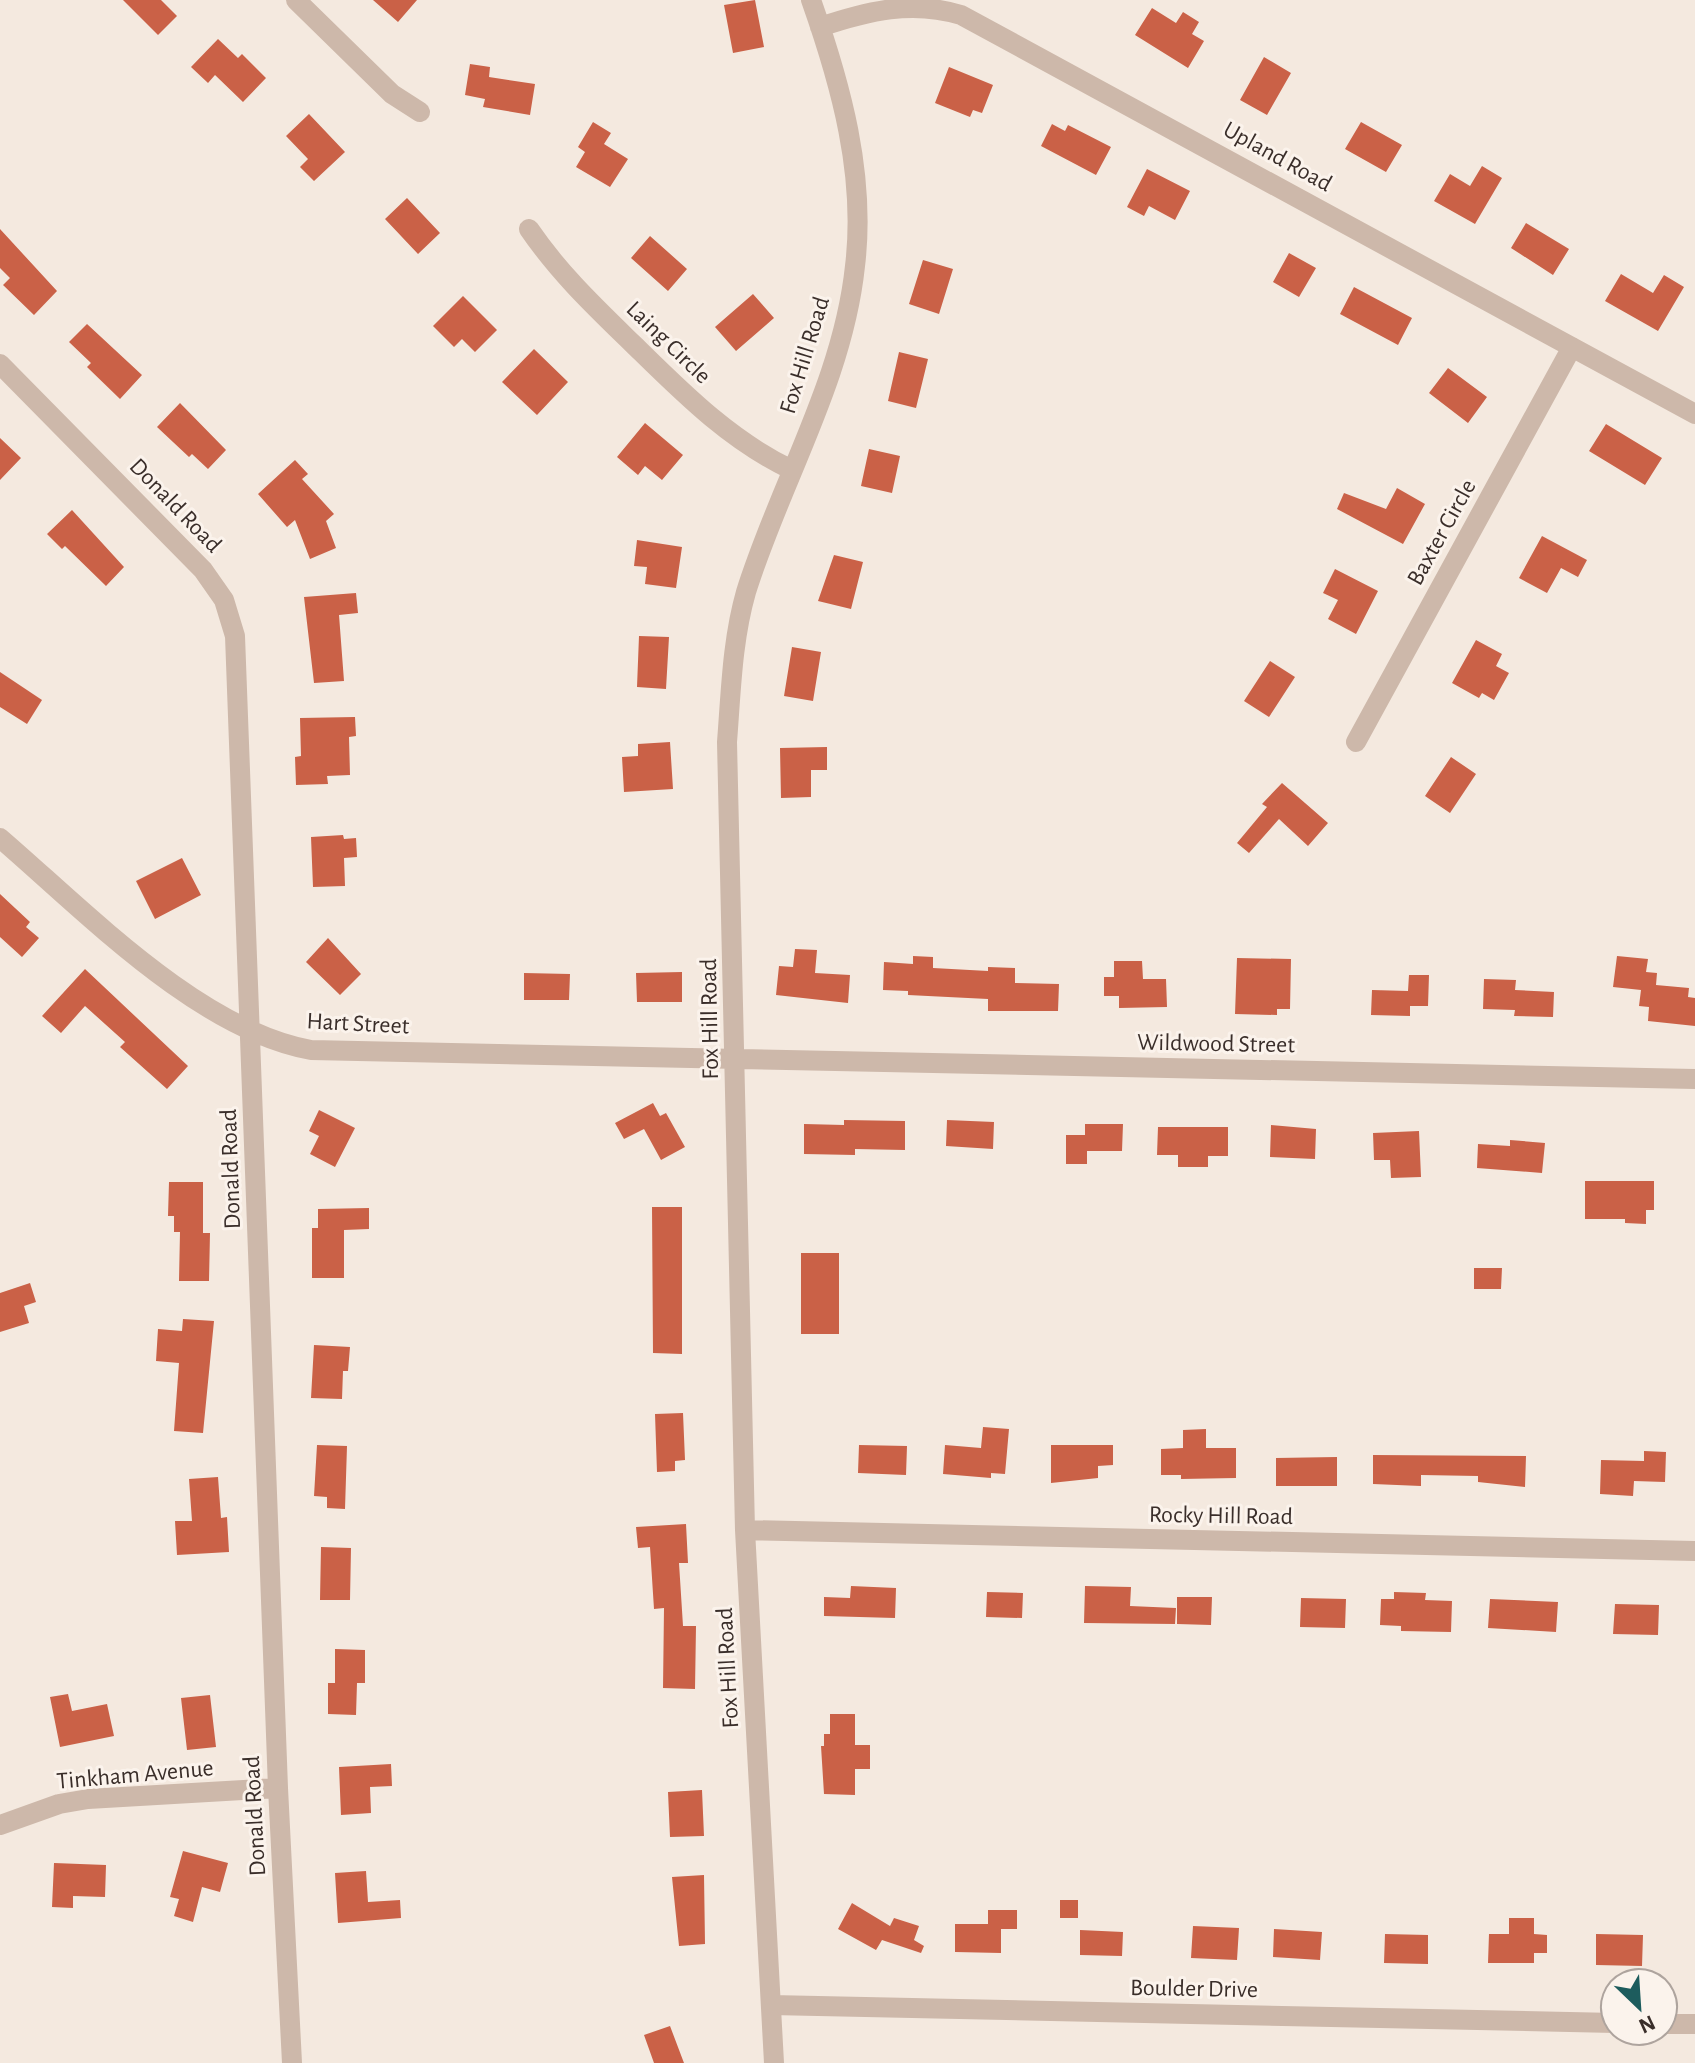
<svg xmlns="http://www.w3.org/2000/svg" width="1695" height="2063" font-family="'Alegreya Sans',sans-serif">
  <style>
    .building { fill: #ca6147 }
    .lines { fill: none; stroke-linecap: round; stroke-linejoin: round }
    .minor { stroke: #cdb8aa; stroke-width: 20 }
    .labels { text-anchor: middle; stroke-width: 6; stroke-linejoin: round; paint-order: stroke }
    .street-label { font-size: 24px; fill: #3a2e2a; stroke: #fbf3ec }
  </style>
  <rect width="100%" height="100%" fill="#f4e9df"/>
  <!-- building -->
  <path class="building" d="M 123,0 L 161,0 L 177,16 L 158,35 Z
    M 373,0 L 417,0 L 398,22 Z
    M 755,0 L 764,47 L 733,53 L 724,5 Z
    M 1152,8 L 1176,23 L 1183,12 L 1199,22 L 1192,34 L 1204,41 L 1188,68 L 1135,35 Z
    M 218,39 L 238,58 L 242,54 L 266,78 L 243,102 L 215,75 L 208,83 L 191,67 Z
    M 1264,57 L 1291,73 L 1267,115 L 1240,100 Z
    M 470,64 L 490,67 L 489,77 L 535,84 L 530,115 L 483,107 L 485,99 L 465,95 Z
    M 949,67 L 993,85 L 982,113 L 973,110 L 970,117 L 935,103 Z
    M 309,114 L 345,152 L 314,181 L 300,167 L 308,159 L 286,136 Z
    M 593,122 L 611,133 L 604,144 L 628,159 L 610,187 L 576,167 L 585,152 L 578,147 Z
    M 1361,122 L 1402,145 L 1386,172 L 1345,149 Z
    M 1052,124 L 1065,131 L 1068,125 L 1111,147 L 1096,175 L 1041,146 Z
    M 1482,166 L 1502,178 L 1475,224 L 1434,201 L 1450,174 L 1470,186 Z
    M 1147,169 L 1190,191 L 1175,220 L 1149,206 L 1144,216 L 1127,207 Z
    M 407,198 L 440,233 L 418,254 L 385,219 Z
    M 1526,223 L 1569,249 L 1553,275 L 1511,248 Z
    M 0,229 L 57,291 L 34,315 L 3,285 L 10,278 L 0,268 Z
    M 650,236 L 687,269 L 668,291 L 631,258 Z
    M 1289,253 L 1316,268 L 1299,297 L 1273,282 Z
    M 923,260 L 953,269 L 939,314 L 909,304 Z
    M 1621,274 L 1653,293 L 1664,275 L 1684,287 L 1658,331 L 1605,301 Z
    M 1354,287 L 1412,318 L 1398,345 L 1340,314 Z
    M 753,294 L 774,318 L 736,351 L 715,327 Z
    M 463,296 L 497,330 L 475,352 L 462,339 L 454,347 L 433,326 Z
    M 87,324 L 142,375 L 120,399 L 87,367 L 91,363 L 69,342 Z
    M 534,349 L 568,382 L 537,415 L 502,382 Z
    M 899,352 L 928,359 L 916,408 L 888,401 Z
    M 1448,368 L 1487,397 L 1468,423 L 1429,393 Z
    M 180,403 L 226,450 L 208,469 L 192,454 L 189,457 L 157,427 Z
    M 645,423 L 683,455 L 662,480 L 645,466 L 638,475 L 617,457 Z
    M 1606,424 L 1662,458 L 1645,485 L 1589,451 Z
    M 0,438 L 21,458 L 0,480 Z
    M 869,449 L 900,456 L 892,493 L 861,486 Z
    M 295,460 L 308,474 L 302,479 L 334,514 L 326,521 L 336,548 L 310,559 L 295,520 L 287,527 L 258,494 Z
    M 1397,488 L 1425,504 L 1403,544 L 1337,509 L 1344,493 L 1386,509 Z
    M 72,510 L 124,567 L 106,586 L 65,546 L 62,549 L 47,534 Z
    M 1542,536 L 1587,560 L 1578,577 L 1561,568 L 1547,593 L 1519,578 Z
    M 637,540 L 682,547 L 676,588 L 645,584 L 647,567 L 634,566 Z
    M 834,555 L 863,562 L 851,609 L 818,601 Z
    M 1335,569 L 1378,591 L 1356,634 L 1328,619 L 1338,600 L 1323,593 Z
    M 356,593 L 358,613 L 339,615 L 344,681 L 314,683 L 304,597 Z
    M 639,636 L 669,637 L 666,689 L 637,687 Z
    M 1476,640 L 1502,654 L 1496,666 L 1509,673 L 1494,700 L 1482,693 L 1479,698 L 1452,683 Z
    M 792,647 L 821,652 L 813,701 L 784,696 Z
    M 1270,661 L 1295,677 L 1269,717 L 1244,701 Z
    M 0,672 L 42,700 L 27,724 L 0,707 Z
    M 355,717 L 356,736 L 349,737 L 350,775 L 327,776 L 328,784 L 296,785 L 295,757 L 301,756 L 300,718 Z
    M 670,742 L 673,789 L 624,792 L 622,757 L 638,756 L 638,744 Z
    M 827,747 L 827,770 L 811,770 L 811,797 L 781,798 L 780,748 Z
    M 1451,757 L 1476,774 L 1450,813 L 1425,796 Z
    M 1282,783 L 1328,823 L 1308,846 L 1279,819 L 1249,853 L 1237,843 L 1267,807 L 1262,804 Z
    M 343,835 L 344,839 L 356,838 L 357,857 L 344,858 L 345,886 L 313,887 L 311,837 Z
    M 182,858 L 201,895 L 155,919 L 136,881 Z
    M 0,894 L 30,922 L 26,927 L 39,938 L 22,957 L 0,937 Z
    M 328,938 L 361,974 L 340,995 L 306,962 Z
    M 795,949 L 817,950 L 815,973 L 850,975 L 848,1003 L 776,995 L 779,966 L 793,967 Z
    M 913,956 L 933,957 L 933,968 L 988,971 L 988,967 L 1015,968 L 1015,983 L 1059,984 L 1058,1011 L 988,1011 L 988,999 L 908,995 L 908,991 L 883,990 L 884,962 L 913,964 Z
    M 1617,956 L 1648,959 L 1646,972 L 1657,973 L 1656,985 L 1689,988 L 1688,997 L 1695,998 L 1695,1026 L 1648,1021 L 1649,1007 L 1639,1006 L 1641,990 L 1613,987 Z
    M 1237,958 L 1291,959 L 1290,1009 L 1277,1009 L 1277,1015 L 1235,1014 Z
    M 1114,961 L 1142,961 L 1143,979 L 1166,979 L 1167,1007 L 1119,1008 L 1119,996 L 1104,996 L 1104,977 L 1114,977 Z
    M 85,969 L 188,1066 L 167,1089 L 120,1047 L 125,1042 L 85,1006 L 61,1033 L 42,1016 Z
    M 682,972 L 682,1002 L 637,1002 L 636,973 Z
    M 524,973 L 570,974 L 569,1000 L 524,1000 Z
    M 1409,975 L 1429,975 L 1428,1006 L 1410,1006 L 1410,1016 L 1371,1015 L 1372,990 L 1408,991 Z
    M 1484,979 L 1516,980 L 1515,990 L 1554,992 L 1553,1017 L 1514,1016 L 1515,1010 L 1483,1009 Z
    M 653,1103 L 660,1116 L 666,1113 L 685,1147 L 661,1160 L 644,1129 L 624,1139 L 615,1123 Z
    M 319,1110 L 355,1128 L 335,1167 L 310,1154 L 319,1136 L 309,1131 Z
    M 844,1120 L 905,1121 L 905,1150 L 855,1149 L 855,1155 L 804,1154 L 804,1124 L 844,1125 Z
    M 947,1120 L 994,1122 L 993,1149 L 946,1146 Z
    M 1085,1124 L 1123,1124 L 1122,1151 L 1087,1151 L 1087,1164 L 1066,1164 L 1066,1135 L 1085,1135 Z
    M 1271,1125 L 1316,1129 L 1315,1159 L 1270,1157 Z
    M 1158,1127 L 1228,1127 L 1228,1156 L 1208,1156 L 1208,1167 L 1178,1167 L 1178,1155 L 1157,1155 Z
    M 1419,1131 L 1421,1177 L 1391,1178 L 1390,1160 L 1374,1160 L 1373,1133 Z
    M 1510,1140 L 1545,1143 L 1542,1173 L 1477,1168 L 1478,1144 L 1510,1146 Z
    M 1585,1181 L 1654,1181 L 1654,1210 L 1646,1210 L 1646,1224 L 1625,1223 L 1625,1219 L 1585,1219 Z
    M 169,1182 L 203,1182 L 203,1233 L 210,1233 L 209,1281 L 179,1281 L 180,1232 L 174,1232 L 174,1216 L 168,1216 Z
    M 652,1207 L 682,1207 L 682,1354 L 653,1353 Z
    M 369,1208 L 369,1229 L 344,1230 L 344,1278 L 312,1278 L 312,1228 L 318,1228 L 318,1209 Z
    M 801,1253 L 839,1253 L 839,1334 L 801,1334 Z
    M 1474,1268 L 1502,1268 L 1501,1289 L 1474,1289 Z
    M 30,1283 L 36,1302 L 24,1306 L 29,1323 L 0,1332 L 0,1293 Z
    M 183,1319 L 214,1321 L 203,1433 L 174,1431 L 179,1363 L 156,1361 L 158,1329 L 182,1331 Z
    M 314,1345 L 350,1347 L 348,1371 L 343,1371 L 342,1399 L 311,1398 Z
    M 683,1413 L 685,1460 L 675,1461 L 675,1471 L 657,1472 L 655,1414 Z
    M 983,1427 L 1009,1429 L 1005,1474 L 991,1473 L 991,1478 L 943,1474 L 945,1445 L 981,1448 Z
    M 1206,1429 L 1206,1448 L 1236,1448 L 1236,1478 L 1181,1479 L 1181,1475 L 1161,1475 L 1161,1449 L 1183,1448 L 1183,1430 Z
    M 317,1445 L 347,1446 L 345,1509 L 327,1508 L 327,1497 L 314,1496 Z
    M 859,1445 L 907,1446 L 906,1475 L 858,1473 Z
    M 1051,1445 L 1113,1445 L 1113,1465 L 1098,1466 L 1098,1478 L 1051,1483 Z
    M 1644,1451 L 1666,1452 L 1665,1482 L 1634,1481 L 1633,1496 L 1600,1494 L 1601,1460 L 1644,1461 Z
    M 1373,1455 L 1526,1456 L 1525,1487 L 1478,1482 L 1478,1476 L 1421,1475 L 1421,1486 L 1373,1484 Z
    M 1337,1457 L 1337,1486 L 1276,1486 L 1276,1458 Z
    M 218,1477 L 221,1518 L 227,1517 L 229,1552 L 177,1555 L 175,1521 L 192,1521 L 189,1479 Z
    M 686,1524 L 688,1563 L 679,1563 L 683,1626 L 696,1626 L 695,1689 L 663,1688 L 664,1608 L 654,1609 L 650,1547 L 638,1548 L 636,1527 Z
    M 321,1547 L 351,1548 L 350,1600 L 320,1600 Z
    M 851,1586 L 896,1588 L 895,1618 L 824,1616 L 824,1597 L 850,1598 Z
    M 1085,1586 L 1131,1587 L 1130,1606 L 1176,1608 L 1175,1624 L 1084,1623 Z
    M 987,1592 L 1023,1593 L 1022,1618 L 986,1617 Z
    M 1394,1592 L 1426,1593 L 1425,1600 L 1452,1601 L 1451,1632 L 1401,1631 L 1401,1626 L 1380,1625 L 1381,1599 L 1394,1599 Z
    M 1177,1597 L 1212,1597 L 1211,1625 L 1177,1624 Z
    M 1301,1598 L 1346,1599 L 1345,1628 L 1300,1627 Z
    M 1490,1599 L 1558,1602 L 1556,1632 L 1488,1628 Z
    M 1615,1604 L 1659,1605 L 1658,1635 L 1613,1634 Z
    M 335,1649 L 365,1650 L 365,1683 L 357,1683 L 356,1715 L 328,1714 L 328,1683 L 335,1683 Z
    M 68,1694 L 72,1711 L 107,1704 L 114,1736 L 60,1747 L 50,1697 Z
    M 210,1695 L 216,1747 L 187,1750 L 181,1698 Z
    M 830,1714 L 855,1714 L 855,1745 L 870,1745 L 870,1769 L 855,1769 L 855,1795 L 824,1794 L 821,1746 L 824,1746 L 824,1734 L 830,1734 Z
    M 391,1764 L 392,1786 L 370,1787 L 371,1813 L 341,1815 L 339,1767 Z
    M 702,1790 L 704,1836 L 670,1837 L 668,1792 Z
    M 183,1851 L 228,1863 L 220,1892 L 202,1887 L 193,1922 L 174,1916 L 179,1899 L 170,1897 Z
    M 54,1863 L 106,1865 L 105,1897 L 73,1896 L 73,1908 L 52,1907 Z
    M 366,1871 L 368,1902 L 400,1900 L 401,1918 L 338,1923 L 335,1873 Z
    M 704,1875 L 705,1944 L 679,1946 L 672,1877 Z
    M 1060,1900 L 1078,1900 L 1078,1918 L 1060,1918 Z
    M 852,1903 L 890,1926 L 894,1918 L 919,1926 L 914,1940 L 924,1946 L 921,1953 L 882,1940 L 876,1950 L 838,1929 Z
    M 988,1910 L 1017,1910 L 1017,1929 L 1001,1929 L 1001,1953 L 955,1952 L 955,1924 L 988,1924 Z
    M 1509,1918 L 1534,1918 L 1534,1934 L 1547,1935 L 1547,1953 L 1534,1953 L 1534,1963 L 1488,1963 L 1489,1934 L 1509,1934 Z
    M 1193,1926 L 1239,1928 L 1237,1960 L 1191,1958 Z
    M 1274,1929 L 1322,1932 L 1320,1960 L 1273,1957 Z
    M 1080,1930 L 1123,1932 L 1122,1956 L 1080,1955 Z
    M 1385,1934 L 1428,1935 L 1428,1964 L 1384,1963 Z
    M 1596,1934 L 1643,1935 L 1642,1966 L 1596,1965 Z
    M 670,2026 L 684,2063 L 654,2063 L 644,2035 Z"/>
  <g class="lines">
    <!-- minor -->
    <path class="minor" d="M 296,0 L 392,94 L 420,112
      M 820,27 C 868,11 912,0 961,15 L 1695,414
      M 529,229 C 559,273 595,307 633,344 C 682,392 729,440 792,470
      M 0,364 L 203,570 L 224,600 L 235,636 L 278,1788 L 292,2063
      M 1356,742 L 1572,347
      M 0,838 C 85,911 199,1030 311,1050 L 1695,1079
      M 745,1530 L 1695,1551
      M 0,1825 L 59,1804 L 88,1799 L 278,1788
      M 771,2005 L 1615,2023
      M 1663,2024 L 1695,2024
      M 774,2063 L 745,1530 L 727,742 C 731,692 732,641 746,592 C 780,483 843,381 855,266 C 866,175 841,85 811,0"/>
  </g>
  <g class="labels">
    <!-- street labels -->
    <g class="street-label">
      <text transform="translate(1278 156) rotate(29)" y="8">Upland Road</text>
      <text transform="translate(669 342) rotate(44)" y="8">Laing Circle</text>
      <text transform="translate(804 355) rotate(-73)" y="8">Fox Hill Road</text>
      <text transform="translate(176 505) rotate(46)" y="8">Donald Road</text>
      <text transform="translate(1441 532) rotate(-61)" y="8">Baxter Circle</text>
      <text transform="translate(709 1019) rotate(-91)" y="8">Fox Hill Road</text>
      <text transform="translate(358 1023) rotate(3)" y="8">Hart Street</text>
      <text transform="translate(1216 1043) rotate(1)" y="8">Wildwood Street</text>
      <text transform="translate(230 1169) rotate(-92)" y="8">Donald Road</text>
      <text transform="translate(1221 1515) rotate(1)" y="8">Rocky Hill Road</text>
      <text transform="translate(727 1668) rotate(-93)" y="8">Fox Hill Road</text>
      <text transform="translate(135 1774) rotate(-5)" y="8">Tinkham Avenue</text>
      <text transform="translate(254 1816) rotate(-93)" y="8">Donald Road</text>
      <text transform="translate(1194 1988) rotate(1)" y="8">Boulder Drive</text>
    </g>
  </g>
  <!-- north arrow -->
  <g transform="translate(1639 2007) rotate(155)"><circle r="38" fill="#fbf3ec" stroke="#aea49e" stroke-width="2"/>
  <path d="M0-6L14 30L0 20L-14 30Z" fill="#1d5c5d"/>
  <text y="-12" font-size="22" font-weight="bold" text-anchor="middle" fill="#3a2e2a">N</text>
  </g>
</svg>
